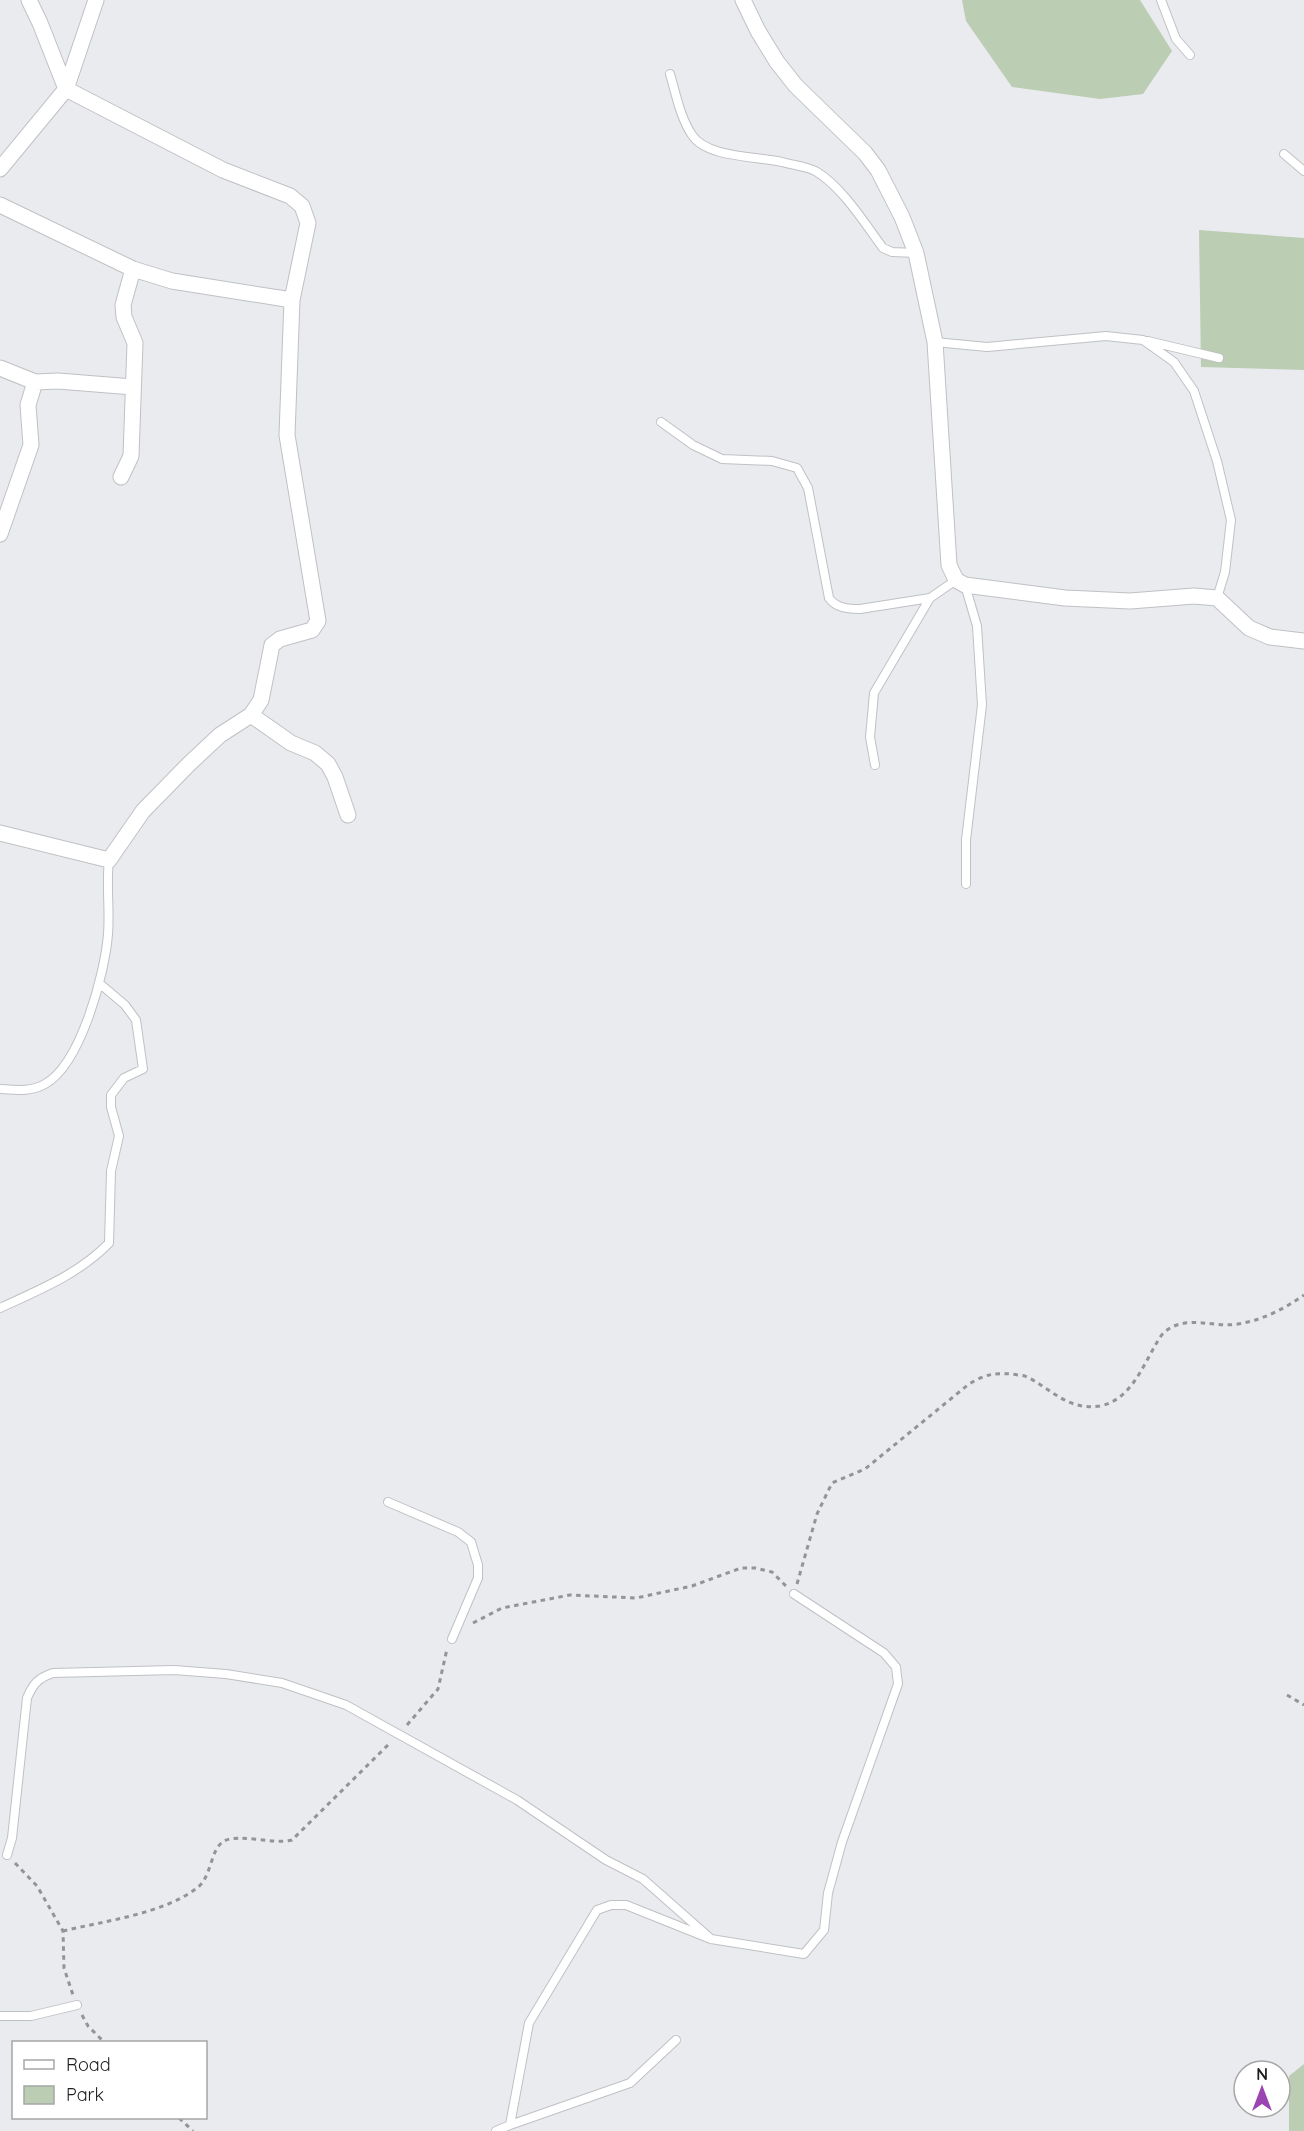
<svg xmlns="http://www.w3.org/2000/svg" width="1304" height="2131" font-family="Quicksand,sans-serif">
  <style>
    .green { fill: #bbcdb3 }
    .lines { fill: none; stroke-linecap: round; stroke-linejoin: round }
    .lane-casing { stroke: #bfc1c4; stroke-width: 10 }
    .street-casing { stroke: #bfc1c4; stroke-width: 17 }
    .path { stroke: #929496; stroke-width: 3; stroke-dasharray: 4.5 4.5; stroke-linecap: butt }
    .lane { stroke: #fff; stroke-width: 8 }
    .street { stroke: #fff; stroke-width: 15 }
  </style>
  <rect width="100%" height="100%" fill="#e9ebee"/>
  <!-- green -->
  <path class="green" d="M 962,0 L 1140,0 L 1172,51 L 1143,94 L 1100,99 L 1012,87 L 966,21 Z
    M 1199,230 L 1304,238 L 1304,370 L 1201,367 Z
    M 1304,2064 L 1304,2131 L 1289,2131 L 1289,2076 Z"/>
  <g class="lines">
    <defs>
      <path id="lane" d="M 1161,0 L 1176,39 L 1190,55
        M 670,74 C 676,94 680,117 692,135 C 707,158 756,156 782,162 C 792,165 807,166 817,172 C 843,188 865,224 883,248 L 892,252 L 916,253
        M 1284,154 L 1304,171
        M 1148,341 L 1219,358
        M 935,342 L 987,347 L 1106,336 L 1143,340 L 1174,362 L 1194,391 L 1217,461 L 1231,520 L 1225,572 L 1217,598
        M 661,422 L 693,445 L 722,459 L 772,461 L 797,468 L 808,488 L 829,598 C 836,608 848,609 860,609 L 930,598 L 956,580
        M 965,585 L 977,626 L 982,705 L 966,840 L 966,884
        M 875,765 L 870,737 L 874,693 L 930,598
        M 0,1089 C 16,1090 31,1092 45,1084 C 81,1064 105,973 108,934 C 110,909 106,885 109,860
        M 0,1308 C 39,1290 79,1274 109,1243 L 111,1171 L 119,1136 L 111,1107 L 111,1095 L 124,1078 L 143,1069 L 136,1020 L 125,1005 L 99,983
        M 388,1502 L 458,1532 L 471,1542 L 478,1565 L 478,1578 L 452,1639
        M 7,1855 L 12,1838 L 27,1698 C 33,1684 38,1678 53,1673 L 174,1670 L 226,1674 L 282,1683 L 346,1705 L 517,1800 L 606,1860 L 643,1879 L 711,1939
        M 0,2016 L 31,2016 L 77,2005
        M 510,2125 L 630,2083 L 676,2040
        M 496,2131 L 510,2125 L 529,2023 L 597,1910 L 611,1905 L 626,1905 L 711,1939 L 804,1954 L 824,1930 L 828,1893 L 842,1842 L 898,1684 L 896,1667 L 884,1653 L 794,1594"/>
      <path id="street" d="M 743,0 L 758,31 L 777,62 L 796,86 L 865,153 L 878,170 L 902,217 L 916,253 L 935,342 L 949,565 L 956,580 L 965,585 L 1065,598 L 1130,601 L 1194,596 L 1217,598 L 1249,628 L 1270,637 L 1304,641
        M 0,169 L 66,89 L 96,0
        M 0,205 L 133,269 L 172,281 L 292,300
        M 0,368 L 35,382 L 58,381 L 133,387
        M 121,477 L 131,456 L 135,343 L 124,317 L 123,305 L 133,269
        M 0,534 L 31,445 L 28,405 L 35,382
        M 251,715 L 291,743 L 315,753 L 328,764 L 335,777 L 348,815
        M 0,833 L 109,860 L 143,811 L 189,764 L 220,735 L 251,715 L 261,700 L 272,645 L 280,639 L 312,630 L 318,621 L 287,435 L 292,300 L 308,223 L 302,206 L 290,196 L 223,170 L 66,89 L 40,23 L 29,0"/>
    </defs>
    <!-- lane casing -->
    <use href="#lane" class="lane-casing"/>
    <!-- street casing -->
    <use href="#street" class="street-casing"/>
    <!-- path -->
    <path class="path" d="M 797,1584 L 817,1514 L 832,1483 L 865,1469 L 969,1384 C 986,1374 993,1373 1012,1374 C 1016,1375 1021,1375 1025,1376 C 1051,1388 1067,1411 1100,1406 C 1130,1400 1142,1368 1156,1344 C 1159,1339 1162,1333 1167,1330 C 1188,1315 1214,1328 1238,1324 C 1263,1320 1284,1309 1304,1295
      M 473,1623 L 502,1608 L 570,1595 L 636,1598 L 692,1586 L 741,1568 L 755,1568 L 772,1572 L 786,1586
      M 1287,1695 L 1304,1705
      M 407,1725 L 438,1689 L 447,1649
      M 15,1863 L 37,1886 L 63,1931 L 64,1968 L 73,1995
      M 63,1931 C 104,1921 163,1914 197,1888 C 212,1877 210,1849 224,1841 C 239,1833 274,1845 292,1840 L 390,1743
      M 82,2015 L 88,2026 L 104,2042
      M 179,2118 L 193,2131"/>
    <!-- lane -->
    <use href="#lane" class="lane"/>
    <!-- street -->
    <use href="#street" class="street"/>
  </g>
  <!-- legend -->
  <rect x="12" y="2041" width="195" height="78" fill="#ffffff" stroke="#a6a6a7" stroke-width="1.5"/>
  <rect x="24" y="2060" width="30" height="9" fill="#ffffff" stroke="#a6a6a7" stroke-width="1.5"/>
  <text x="66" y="2071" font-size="18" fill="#202022">Road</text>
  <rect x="24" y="2086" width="30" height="18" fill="#bbcdb3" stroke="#a6a6a7" stroke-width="1.5"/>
  <text x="66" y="2101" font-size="18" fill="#202022">Park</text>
  <!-- north arrow -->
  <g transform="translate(1262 2089)"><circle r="28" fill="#ffffff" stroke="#a6a6a7" stroke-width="1.5"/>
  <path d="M0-4.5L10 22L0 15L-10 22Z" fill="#9a45b2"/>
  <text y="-9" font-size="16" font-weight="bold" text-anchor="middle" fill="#202022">N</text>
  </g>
</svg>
